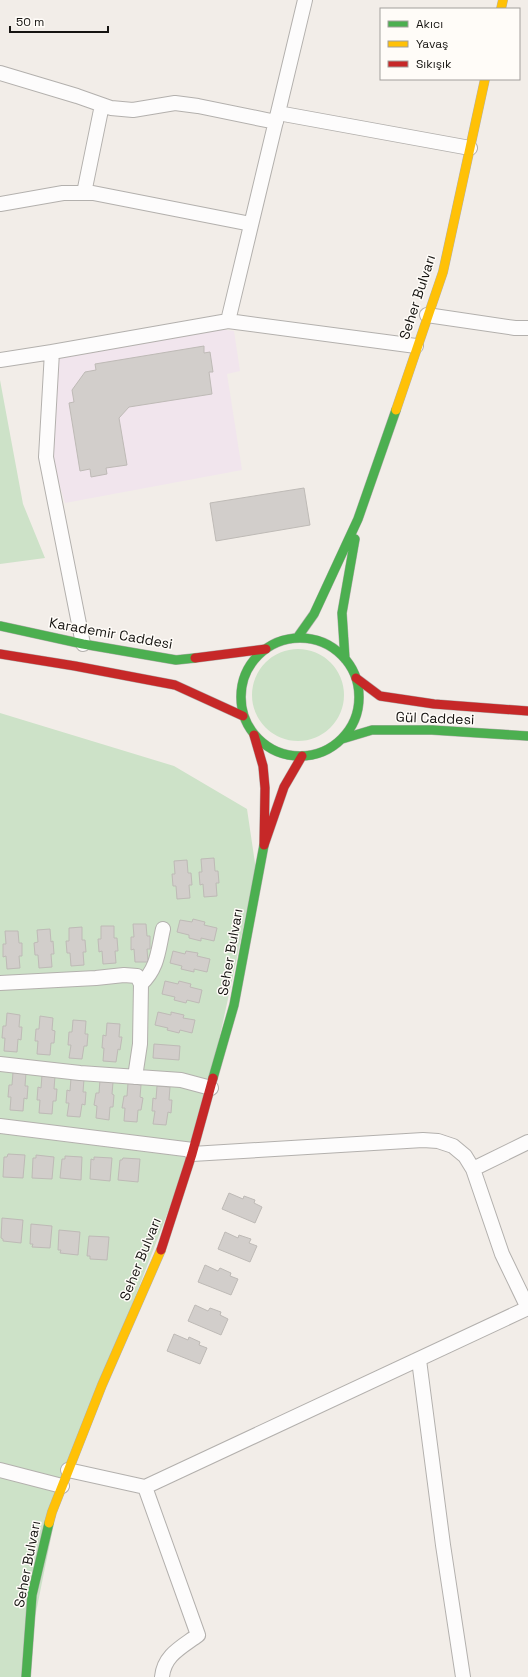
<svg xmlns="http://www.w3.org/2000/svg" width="528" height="1677" font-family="'Space Grotesk',sans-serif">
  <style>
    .education { fill: #f1e5ed }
    .green { fill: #cde2c8 }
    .building { fill: #d2cecb; stroke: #bebab6 }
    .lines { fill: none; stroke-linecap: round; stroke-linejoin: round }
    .street-casing { stroke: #b3b0ad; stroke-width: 16 }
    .fast-casing { stroke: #b3b0ad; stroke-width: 10 }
    .slow-casing { stroke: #b3b0ad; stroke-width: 10 }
    .jam-casing { stroke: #b3b0ad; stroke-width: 10 }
    .street { stroke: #fdfcfc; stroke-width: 14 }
    .fast { stroke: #4caf50; stroke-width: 9 }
    .slow { stroke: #ffc107; stroke-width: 9 }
    .jam { stroke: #c62828; stroke-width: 9 }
    .labels { text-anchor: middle; stroke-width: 3; stroke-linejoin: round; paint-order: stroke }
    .street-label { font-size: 14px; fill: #161411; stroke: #fffcf8 }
  </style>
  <rect width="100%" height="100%" fill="#f2ede8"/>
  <!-- education -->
  <path class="education" d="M 218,329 L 234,331 L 240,371 L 227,374 L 242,470 L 65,503 L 54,467 L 51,430 L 58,360 L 65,354 Z"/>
  <!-- green -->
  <path class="green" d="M 0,380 L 23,504 L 45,558 L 0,564 Z
    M252 695a46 46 0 1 1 92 0a46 46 0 1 1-92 0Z
    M 0,713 L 174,766 L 247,809 L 256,870 L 199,1132 L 61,1488 L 23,1677 L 0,1677 Z"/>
  <!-- building -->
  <path class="building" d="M 204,346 L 204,353 L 210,352 L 213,372 L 209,372 L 212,394 L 129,407 L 119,418 L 127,465 L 106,468 L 107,474 L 91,477 L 90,469 L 80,471 L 69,403 L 74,402 L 72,390 L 85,372 L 96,370 L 95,364 Z
    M 304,488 L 310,525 L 216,541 L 210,503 Z
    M 214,858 L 215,871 L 218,871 L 219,883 L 216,883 L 217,896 L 204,897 L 203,884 L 200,885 L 199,872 L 202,872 L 201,859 Z
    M 187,860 L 188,873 L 191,873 L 192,885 L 189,885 L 190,898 L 177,899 L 176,886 L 173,886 L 172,874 L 175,874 L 174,861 Z
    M 193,919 L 205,922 L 204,925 L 217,928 L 214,941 L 201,938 L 201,941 L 189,938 L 189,935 L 177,932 L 180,920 L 192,922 Z
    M 133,924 L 146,924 L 147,936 L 150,936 L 150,949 L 147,949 L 148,962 L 135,962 L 134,949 L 131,950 L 131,937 L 134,937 Z
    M 101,926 L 114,926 L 114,938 L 117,938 L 118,951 L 115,951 L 116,963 L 103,964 L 102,951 L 99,952 L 98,939 L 101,939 Z
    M 82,927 L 82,940 L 85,940 L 86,952 L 83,952 L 84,965 L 71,966 L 70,953 L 67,953 L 66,941 L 69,941 L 69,928 Z
    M 50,929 L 51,942 L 53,941 L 54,954 L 51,954 L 52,967 L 39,968 L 38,955 L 35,955 L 34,943 L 38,942 L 37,930 Z
    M 5,931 L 18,931 L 19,943 L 22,943 L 22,956 L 19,956 L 20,968 L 7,969 L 6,956 L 3,957 L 3,944 L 6,944 Z
    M 173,951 L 185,954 L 186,951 L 198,953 L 197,956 L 210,959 L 207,972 L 194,969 L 194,972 L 181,969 L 182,966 L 170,963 Z
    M 165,981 L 178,984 L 179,981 L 191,984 L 190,987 L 202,990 L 199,1003 L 187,1000 L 186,1003 L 174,1000 L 175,997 L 162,994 Z
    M 158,1012 L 171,1015 L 171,1012 L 184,1015 L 183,1018 L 195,1020 L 192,1033 L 180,1030 L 179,1033 L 167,1030 L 168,1028 L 155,1025 Z
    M 7,1013 L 20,1015 L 19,1027 L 22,1027 L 21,1040 L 18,1039 L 17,1052 L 4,1051 L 5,1038 L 2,1038 L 3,1026 L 6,1026 Z
    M 40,1016 L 53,1018 L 52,1030 L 55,1031 L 54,1043 L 51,1043 L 50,1055 L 37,1054 L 38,1041 L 35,1041 L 36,1029 L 39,1029 Z
    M 73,1020 L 86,1021 L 85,1034 L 88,1034 L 87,1046 L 84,1046 L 82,1059 L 69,1058 L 71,1045 L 68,1045 L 69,1032 L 72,1032 Z
    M 107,1023 L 120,1024 L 119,1037 L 122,1037 L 120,1050 L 118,1049 L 116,1062 L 103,1061 L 104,1048 L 102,1048 L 103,1035 L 106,1036 Z
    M 154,1044 L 180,1046 L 179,1060 L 153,1058 Z
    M 13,1072 L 26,1073 L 25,1086 L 28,1086 L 27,1099 L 24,1098 L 23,1111 L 10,1110 L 11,1097 L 8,1097 L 9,1085 L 12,1085 Z
    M 42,1075 L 55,1076 L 54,1089 L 57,1089 L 56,1101 L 53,1101 L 52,1114 L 39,1113 L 40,1100 L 37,1100 L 38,1087 L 41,1088 Z
    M 71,1078 L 84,1079 L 83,1092 L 86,1092 L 85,1105 L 82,1104 L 80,1117 L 67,1116 L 69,1103 L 66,1103 L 67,1090 L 70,1091 Z
    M 100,1080 L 113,1082 L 112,1094 L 114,1095 L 113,1107 L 110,1107 L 109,1120 L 96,1118 L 97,1106 L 94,1105 L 96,1093 L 99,1093 Z
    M 128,1083 L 141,1085 L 140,1097 L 143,1098 L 141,1110 L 138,1110 L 137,1122 L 124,1121 L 125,1108 L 122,1108 L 124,1096 L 127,1096 Z
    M 157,1086 L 170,1087 L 169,1100 L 172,1100 L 171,1113 L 168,1112 L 166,1125 L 153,1124 L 155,1111 L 152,1111 L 153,1098 L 156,1099 Z
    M 8,1154 L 25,1155 L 23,1178 L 3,1177 L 4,1157 L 7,1157 Z
    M 36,1155 L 54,1157 L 52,1179 L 32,1178 L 33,1158 L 36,1158 Z
    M 65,1156 L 82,1157 L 81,1180 L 60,1178 L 62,1159 L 65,1159 Z
    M 94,1157 L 112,1158 L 110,1181 L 90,1179 L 91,1159 L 94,1160 Z
    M 123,1158 L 140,1159 L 138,1182 L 118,1180 L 120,1160 L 122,1160 Z
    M 229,1193 L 243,1199 L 244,1196 L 255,1200 L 254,1203 L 262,1207 L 255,1223 L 222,1209 Z
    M 2,1218 L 23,1220 L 21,1243 L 3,1241 L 3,1239 L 1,1238 Z
    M 31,1224 L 52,1226 L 50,1248 L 32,1247 L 33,1244 L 30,1244 Z
    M 59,1230 L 80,1232 L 78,1255 L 60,1253 L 61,1250 L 58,1250 Z
    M 225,1232 L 238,1238 L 239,1235 L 251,1239 L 249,1243 L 257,1246 L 250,1262 L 218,1249 Z
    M 89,1236 L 109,1237 L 107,1260 L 90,1259 L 90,1256 L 87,1256 Z
    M 205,1265 L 218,1271 L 220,1268 L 231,1273 L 230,1276 L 238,1279 L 231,1295 L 198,1282 Z
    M 195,1305 L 208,1311 L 210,1308 L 221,1312 L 220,1315 L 228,1319 L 221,1335 L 188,1321 Z
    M 174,1334 L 188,1340 L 189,1337 L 200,1342 L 199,1345 L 207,1348 L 200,1364 L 167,1351 Z"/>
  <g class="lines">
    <defs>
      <path id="street" d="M 0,73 L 77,96 L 111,108 L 133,110 L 175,103 L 198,106 L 276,122
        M 278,113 L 470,148
        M 84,193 L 102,105
        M 0,204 L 63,193 L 93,193 L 251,224
        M 427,315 L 515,328 L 528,328
        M 228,321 L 305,0
        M 0,360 L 52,352
        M 83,644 L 46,457 L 52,352 L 228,321 L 416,346
        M 0,983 L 96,978 L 124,975 L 137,976 L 141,984 L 140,1044 L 135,1077
        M 141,984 C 158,968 158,951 163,929
        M 0,1064 L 80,1073 L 181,1080 L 211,1088
        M 0,1126 L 193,1150
        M 192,1154 L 423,1140 L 438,1141 L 453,1146 L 465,1156 L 473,1169 L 502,1254 L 528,1308
        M 473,1169 L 528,1142
        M 419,1360 L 443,1545 L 463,1677
        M 0,1470 L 62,1486
        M 68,1470 L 145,1487 L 528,1308
        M 145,1487 L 198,1635 C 182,1647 164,1655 162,1677"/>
      <path id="fast" d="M 0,626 L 83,644 L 176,660 L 195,658
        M 297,638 L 314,614 L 358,519 L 396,410
        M241 697a59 59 0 1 1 118 0a59 59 0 1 1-118 0Z
        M 345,659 L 342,613 L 355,539
        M 342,739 L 372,730 L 432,730 L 528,736
        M 213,1078 L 234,1005 L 264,845
        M 26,1677 L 32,1595 L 49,1523"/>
      <path id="slow" d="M 501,9 L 503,0
        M 396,410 L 443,272 L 485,79
        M 49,1523 L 52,1512 L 102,1385 L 161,1250"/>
      <path id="jam" d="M 0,654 L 75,666 L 175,685 L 243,716
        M 195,658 L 266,649
        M 356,678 L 380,696 L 434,704 L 528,711
        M 254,735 L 263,766 L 265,788 L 264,845 L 284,787 L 302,756
        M 161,1250 L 192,1154 L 213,1078"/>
    </defs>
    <!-- street casing -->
    <use href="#street" class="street-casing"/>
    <!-- fast casing -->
    <use href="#fast" class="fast-casing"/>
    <!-- slow casing -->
    <use href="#slow" class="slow-casing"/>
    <!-- jam casing -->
    <use href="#jam" class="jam-casing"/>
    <!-- street -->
    <use href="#street" class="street"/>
    <!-- fast -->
    <use href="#fast" class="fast"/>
    <!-- slow -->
    <use href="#slow" class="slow"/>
    <!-- jam -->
    <use href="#jam" class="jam"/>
  </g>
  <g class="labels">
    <!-- street labels -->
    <g class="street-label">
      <text transform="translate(417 297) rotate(-72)" y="5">Seher Bulvarı</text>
      <text transform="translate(111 633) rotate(10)" y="5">Karademir Caddesi</text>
      <text transform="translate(435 718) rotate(2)" y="5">Gül Caddesi</text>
      <text transform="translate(230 952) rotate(-80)" y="5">Seher Bulvarı</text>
      <text transform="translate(140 1259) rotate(-68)" y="5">Seher Bulvarı</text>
      <text transform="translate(27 1564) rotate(-79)" y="5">Seher Bulvarı</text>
    </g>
  </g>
  <!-- legend -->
  <rect x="380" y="8" width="140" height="72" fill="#fffcf8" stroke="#a29f9c"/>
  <rect x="388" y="21" width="20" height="6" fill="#4caf50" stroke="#a29f9c"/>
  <text x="416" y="28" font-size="12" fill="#161411">Akıcı</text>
  <rect x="388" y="41" width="20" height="6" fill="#ffc107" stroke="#a29f9c"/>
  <text x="416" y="48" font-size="12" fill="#161411">Yavaş</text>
  <rect x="388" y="61" width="20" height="6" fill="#c62828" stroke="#a29f9c"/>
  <text x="416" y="68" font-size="12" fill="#161411">Sıkışık</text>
  <!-- scale -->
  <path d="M10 26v6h98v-6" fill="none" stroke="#161411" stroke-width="2"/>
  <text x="16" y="26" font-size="12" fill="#161411" stroke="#fffcf8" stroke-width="3" paint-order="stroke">50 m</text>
</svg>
